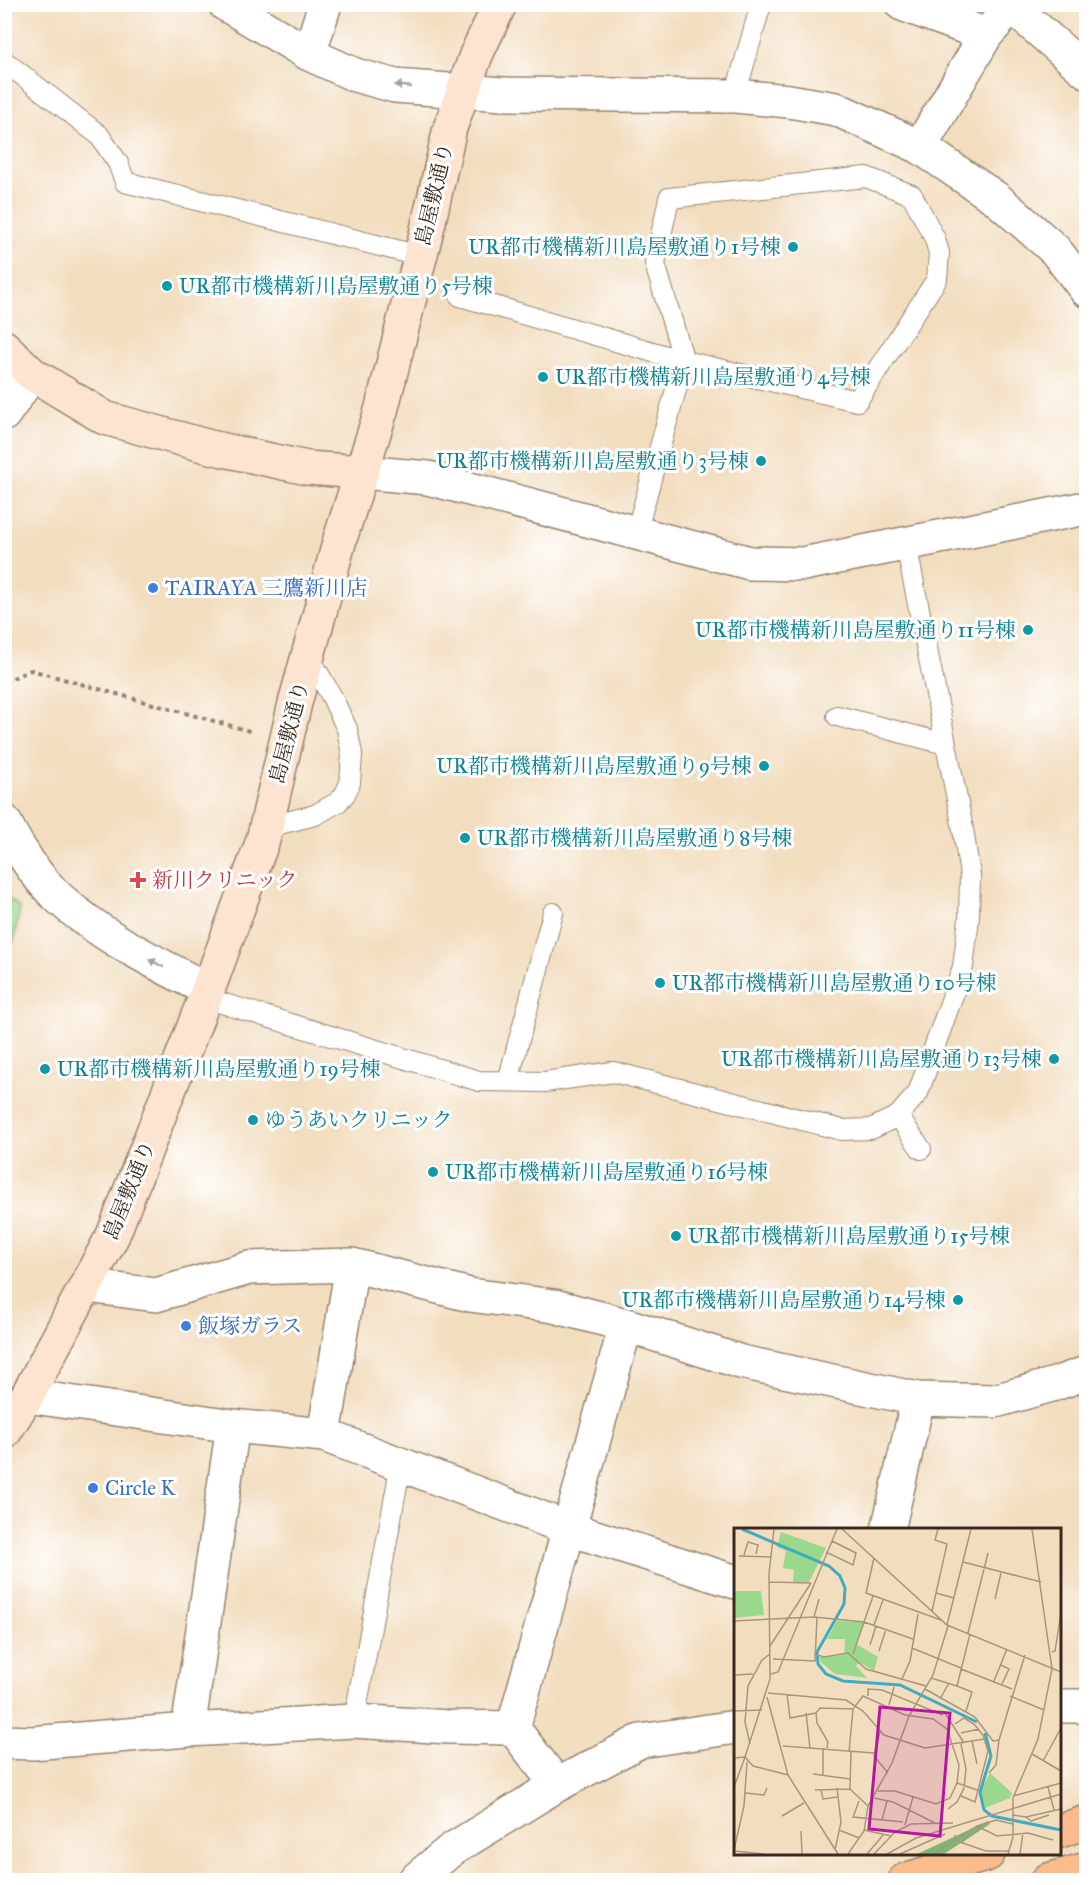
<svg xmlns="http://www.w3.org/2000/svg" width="1091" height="1885" font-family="'IM FELL Great Primer','Noto Serif JP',serif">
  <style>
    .green { fill: #9ad88d; stroke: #6a8156; stroke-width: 1.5 }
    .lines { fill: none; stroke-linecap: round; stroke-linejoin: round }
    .lane-casing { stroke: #96846e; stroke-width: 22 }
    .street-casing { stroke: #96846e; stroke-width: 36 }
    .secondary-casing { stroke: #96846e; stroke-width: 36 }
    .highway-casing { stroke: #96846e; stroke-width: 36 }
    .path { stroke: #96846e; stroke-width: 4; stroke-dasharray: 4.5 4.5; stroke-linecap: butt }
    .lane { stroke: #fff; stroke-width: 20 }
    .street { stroke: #fff; stroke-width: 33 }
    .secondary { stroke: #fde4d1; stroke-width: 33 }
    .highway { stroke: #fbbb8c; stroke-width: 33 }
    .oneway { fill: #a79f9a }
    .culture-dot { fill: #0f9aa8; stroke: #fff; stroke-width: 2 }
    .shop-dot { fill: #3f7fe0; stroke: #fff; stroke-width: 2 }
    .health-dot { fill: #e0444e; stroke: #fff; stroke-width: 2 }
    .labels { text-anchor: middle; stroke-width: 6; stroke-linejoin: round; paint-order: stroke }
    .street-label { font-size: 21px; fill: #3b2a1e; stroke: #fff }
    .culture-label { font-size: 21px; fill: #0d838f; stroke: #fff; text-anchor: start }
    .shop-label { font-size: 21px; fill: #366cbe; stroke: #fff; text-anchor: start }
    .health-label { font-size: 21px; fill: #be3a42; stroke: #fff; text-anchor: start }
    .inset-river { fill: none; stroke: #41abc0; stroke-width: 3 }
    .inset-road { fill: none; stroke: #a9957e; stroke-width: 1.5 }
    .view { fill: #b5179e; fill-opacity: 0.15; stroke: #b5179e; stroke-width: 3 }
    .inset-edge { fill: none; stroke: #3b2a1e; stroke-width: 3 }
  </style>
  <rect width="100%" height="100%" fill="#fff"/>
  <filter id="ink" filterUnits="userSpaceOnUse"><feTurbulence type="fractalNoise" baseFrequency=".0167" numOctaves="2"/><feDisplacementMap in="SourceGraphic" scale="12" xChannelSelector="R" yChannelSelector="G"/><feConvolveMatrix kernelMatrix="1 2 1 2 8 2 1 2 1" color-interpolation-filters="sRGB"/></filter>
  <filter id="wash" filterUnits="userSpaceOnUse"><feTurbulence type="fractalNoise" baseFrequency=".008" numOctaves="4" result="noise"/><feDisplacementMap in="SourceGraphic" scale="24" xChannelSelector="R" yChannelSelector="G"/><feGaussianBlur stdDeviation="1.35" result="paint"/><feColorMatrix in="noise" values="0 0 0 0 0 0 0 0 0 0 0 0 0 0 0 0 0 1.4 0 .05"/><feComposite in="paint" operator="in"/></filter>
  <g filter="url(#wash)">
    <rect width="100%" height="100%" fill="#f2ddbe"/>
    <!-- green -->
    <path class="green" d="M 5,895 L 20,908 L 14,939 L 5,959 Z"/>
  </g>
  <g filter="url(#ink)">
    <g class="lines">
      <defs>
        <path id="lane" d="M 4,61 L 99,135 L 118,163 L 125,182 L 420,256
          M 735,96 L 761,4
          M 460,296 L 684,361 L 857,401 L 937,279 L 939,253 L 935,239 L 912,195 L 866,177 L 669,198 L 655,264 L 684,361 L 636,533
          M 837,716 L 946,744
          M 263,839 L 279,824 L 315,815 L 338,802 L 345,794 L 350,783 L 352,754 L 347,729 L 332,697 L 308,655
          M 205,998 L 479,1081 L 545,1082 L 613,1072 L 842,1130 L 871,1129 L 898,1116 L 918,1093 L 963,967 L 969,918 L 970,875 L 963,829 L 906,544
          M 508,1081 L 553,913
          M 898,1116 L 921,1149
          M 354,1721 L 401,1463"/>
        <path id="street" d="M 225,4 L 309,54 L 355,75 L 395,86 L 503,94 L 735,96 L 789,101 L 836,109 L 920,147 L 997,199 L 1055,250 L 1086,290
          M 902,4 L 986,35
          M 1012,7 L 1086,71
          M 309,54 L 325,4
          M 920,147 L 986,35 L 1014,4
          M 4,414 L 32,374
          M 362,472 L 428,478 L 750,563 L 803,564 L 1086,508
          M 4,821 C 17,847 38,880 60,899 C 103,938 157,963 208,990
          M 87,1286 L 156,1295 L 249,1268 L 352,1265 L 470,1295 L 554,1306 L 626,1325 L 741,1362 L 918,1399 L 995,1401 L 1055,1384 L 1086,1373
          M 27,1396 L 233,1426 L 324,1435 L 570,1529 L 736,1582
          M 324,1435 L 352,1265
          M 888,1530 L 918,1399
          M 1060,1706 L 1086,1706
          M 188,1730 L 233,1426
          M 4,1742 L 32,1743 L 188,1730 L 354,1721 L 449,1727 L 513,1728
          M 557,1785 L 513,1728 L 626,1325
          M 415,1880 L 451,1850 L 557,1785 L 640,1741 L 736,1727"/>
        <path id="secondary" d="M 4,347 L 32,374 L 105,418 L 210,447 L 307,468 L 362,472
          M 4,1433 L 27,1396 L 113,1235 L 208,990 L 263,840 L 295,703 L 340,539 L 381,411 L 426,234 L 450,128 L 476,55 L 500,4"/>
        <path id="highway" d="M 1060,1831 L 1086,1822
          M 905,1880 L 988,1854
          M 1048,1880 L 1086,1869"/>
      </defs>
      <!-- lane casing -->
      <use href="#lane" class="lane-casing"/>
      <!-- street casing -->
      <use href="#street" class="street-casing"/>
      <!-- secondary casing -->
      <use href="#secondary" class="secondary-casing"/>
      <!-- highway casing -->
      <use href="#highway" class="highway-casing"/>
      <!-- path -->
      <path class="path" d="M 4,682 L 31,670 L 253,732"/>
      <!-- lane -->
      <use href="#lane" class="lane"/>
      <!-- street -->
      <use href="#street" class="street"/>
      <!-- secondary -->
      <use href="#secondary" class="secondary"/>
      <!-- highway -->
      <use href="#highway" class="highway"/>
    </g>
    <!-- one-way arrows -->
    <defs><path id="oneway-solid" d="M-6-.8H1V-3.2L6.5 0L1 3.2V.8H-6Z" transform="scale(1.5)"/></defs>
    <g class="oneway">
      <use href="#oneway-solid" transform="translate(403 86) rotate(-174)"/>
      <use href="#oneway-solid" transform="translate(156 963) rotate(-152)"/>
    </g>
  </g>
  <!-- markers -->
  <g class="culture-dot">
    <circle cx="793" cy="247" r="6"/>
    <circle cx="167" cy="286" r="6"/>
    <circle cx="543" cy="377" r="6"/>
    <circle cx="761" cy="461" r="6"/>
    <circle cx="1028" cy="630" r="6"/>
    <circle cx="764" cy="766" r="6"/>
    <circle cx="465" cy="838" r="6"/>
    <circle cx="660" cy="983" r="6"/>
    <circle cx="1054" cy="1059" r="6"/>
    <circle cx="45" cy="1069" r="6"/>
    <circle cx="253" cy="1120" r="6"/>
    <circle cx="433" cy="1172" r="6"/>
    <circle cx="676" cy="1236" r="6"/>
    <circle cx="958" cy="1300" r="6"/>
  </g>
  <g class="shop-dot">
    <circle cx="153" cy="588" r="6"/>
    <circle cx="186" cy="1326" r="6"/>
    <circle cx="93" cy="1488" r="6"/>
  </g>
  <path class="health-dot" d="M135 871h6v6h6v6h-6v6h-6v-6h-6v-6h6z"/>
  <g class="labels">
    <!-- street labels -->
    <g class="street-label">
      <text transform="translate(434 194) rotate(-77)" y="7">島屋敷通り</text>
      <text transform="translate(289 732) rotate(-76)" y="7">島屋敷通り</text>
      <text transform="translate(129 1190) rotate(-68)" y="7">島屋敷通り</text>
    </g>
    <!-- culture labels -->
    <g class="culture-label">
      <text x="781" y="254" text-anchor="end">UR都市機構新川島屋敷通り1号棟</text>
      <text x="179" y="293">UR都市機構新川島屋敷通り5号棟</text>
      <text x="555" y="384">UR都市機構新川島屋敷通り4号棟</text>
      <text x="749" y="468" text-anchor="end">UR都市機構新川島屋敷通り3号棟</text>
      <text x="1016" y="637" text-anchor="end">UR都市機構新川島屋敷通り11号棟</text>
      <text x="752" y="773" text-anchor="end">UR都市機構新川島屋敷通り9号棟</text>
      <text x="477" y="845">UR都市機構新川島屋敷通り8号棟</text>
      <text x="672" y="990">UR都市機構新川島屋敷通り10号棟</text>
      <text x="1042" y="1066" text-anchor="end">UR都市機構新川島屋敷通り13号棟</text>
      <text x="57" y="1076">UR都市機構新川島屋敷通り19号棟</text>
      <text x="265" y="1127">ゆうあいクリニック</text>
      <text x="445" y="1179">UR都市機構新川島屋敷通り16号棟</text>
      <text x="688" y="1243">UR都市機構新川島屋敷通り15号棟</text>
      <text x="946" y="1307" text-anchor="end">UR都市機構新川島屋敷通り14号棟</text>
    </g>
    <!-- shop labels -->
    <g class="shop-label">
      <text x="165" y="595">TAIRAYA 三鷹新川店</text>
      <text x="198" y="1333">飯塚ガラス</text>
      <text x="105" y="1495">Circle K</text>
    </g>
    <!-- health labels -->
    <g class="health-label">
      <text x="152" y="887">新川クリニック</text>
    </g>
  </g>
  <!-- overview -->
  <g transform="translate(734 1528)">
    <rect width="327" height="327" fill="#f2ddbe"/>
    <path d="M 47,4 L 92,20 L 75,54 L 59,54 L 60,42 L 49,40 L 52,23 L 43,19 ZM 0,63 L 27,63 L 30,87 L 0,90 ZM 103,93 L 130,94 L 122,116 L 144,129 L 140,143 L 125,134 L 122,138 L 133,150 L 101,146 L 87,134 L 85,129 L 110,127 L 111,111 L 93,111 ZM 256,245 L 278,265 L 276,270 L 251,280 L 247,262 Z" fill="#9ad88d"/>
    <path d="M 254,293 L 256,296 L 210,326 L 183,326 Z" fill="#7bb878"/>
    <path class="inset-river" d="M 8,1 L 95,38 L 106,48 L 111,60 L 110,76 L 83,124 L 84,136 L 92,146 L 109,153 L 166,157 L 243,194M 251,205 L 257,228 L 246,264 L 250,282 L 258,288 L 327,302"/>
    <path class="inset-road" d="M 40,1 L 35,46 L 36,151 L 11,229 L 19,238 L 54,247 L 104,326M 108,1 L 213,97 L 327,144M 92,24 L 119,37 L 122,25 L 98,13M 10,27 L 14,14 L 24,17 L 22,26M 5,28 L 37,29M 140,30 L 132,65 L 207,92M 229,34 L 307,54M 35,54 L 77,55M 202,65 L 220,70M 261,71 L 267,45M 198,83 L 213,16 L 201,12 L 204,1M 80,89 L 85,71M 0,93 L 80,89 L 130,94 L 179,111M 140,97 L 149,72M 213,97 L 237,1M 234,105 L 254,25M 136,117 L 142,98M 36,118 L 77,55M 178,120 L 227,140M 145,123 L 152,101M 318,124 L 321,123 L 327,85M 80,126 L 90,129 L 114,125 L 132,141 L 192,158M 119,126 L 139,68M 39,131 L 81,133 L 83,90M 267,137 L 275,141 L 268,156M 227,141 L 278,161M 37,146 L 44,144 L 103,1M 1,147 L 19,146M 197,150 L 223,158 L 236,106M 168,151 L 176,133 L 184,86M 260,153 L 273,121M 223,158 L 238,164 L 232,183M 191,161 L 241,189 L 259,213 L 265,212 L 291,127M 34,165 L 112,172 L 129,183 L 150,207 L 191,220 L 251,211M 53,166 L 56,190 L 82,185 L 86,180 L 119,181 L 129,168 L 171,187 L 199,191 L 213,201 L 225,237 L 223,255 L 216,270 L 202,276 L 161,263 L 144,263M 134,168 L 134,161 L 148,162 L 209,187M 276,168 L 310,182M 33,169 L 54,247M 206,171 L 215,155M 155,177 L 160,159M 0,183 L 28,182M 72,185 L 76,220M 82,185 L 83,195 L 94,214 L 93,220M 211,185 L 230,215M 221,196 L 230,190 L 240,196 L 249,207 L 254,223 L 241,274 L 227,268M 146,204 L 140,228 L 154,245M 227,205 L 245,201M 238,213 L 243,236M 16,216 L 11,194 L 14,158 L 28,132 L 36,126M 49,218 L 140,225M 115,224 L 119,181M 117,224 L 116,261 L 134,278M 298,226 L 327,243M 0,230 L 11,229 L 0,259M 309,233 L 327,200M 255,245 L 262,237 L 265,212M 79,246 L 116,251M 89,247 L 89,220M 223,255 L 243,262M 314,259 L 320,282M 81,262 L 116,261M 87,262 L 89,271 L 103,269M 11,265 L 30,267 L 33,260M 279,268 L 327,255M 140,270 L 159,274 L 201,295M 125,273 L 119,289 L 169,294M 214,281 L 223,274 L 230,260 L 232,241 L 227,216M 278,287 L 292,289 L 327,281M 48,288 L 70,275M 292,289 L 297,293 L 315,287M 148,292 L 153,273M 171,297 L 179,269M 243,298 L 263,308 L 294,305 L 319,312M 105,302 L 125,310M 130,302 L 157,308M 67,303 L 68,326M 220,307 L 226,314 L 252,323 L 275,323M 228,314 L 245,301M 0,322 L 10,278 L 13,234M 101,322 L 107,294 L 103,260M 0,323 L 30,326M 114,326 L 130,303 L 134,278 L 158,235 L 175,188 L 199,147 L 214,98M 133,326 L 150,306M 140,326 L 161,304 L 177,296 L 219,295M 153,326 L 182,310 L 327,266M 166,326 L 211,306M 199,326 L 243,298 L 262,292 L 279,296M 274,326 L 279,309 L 279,270 L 304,211 L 318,141 L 298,1M 286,326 L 289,305"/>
    <path class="view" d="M 146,179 L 216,185 L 206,308 L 135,301 Z"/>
    <rect width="327" height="327" class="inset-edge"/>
  </g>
  <!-- margin -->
  <rect width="1091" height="1885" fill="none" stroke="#fff" stroke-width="24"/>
</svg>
